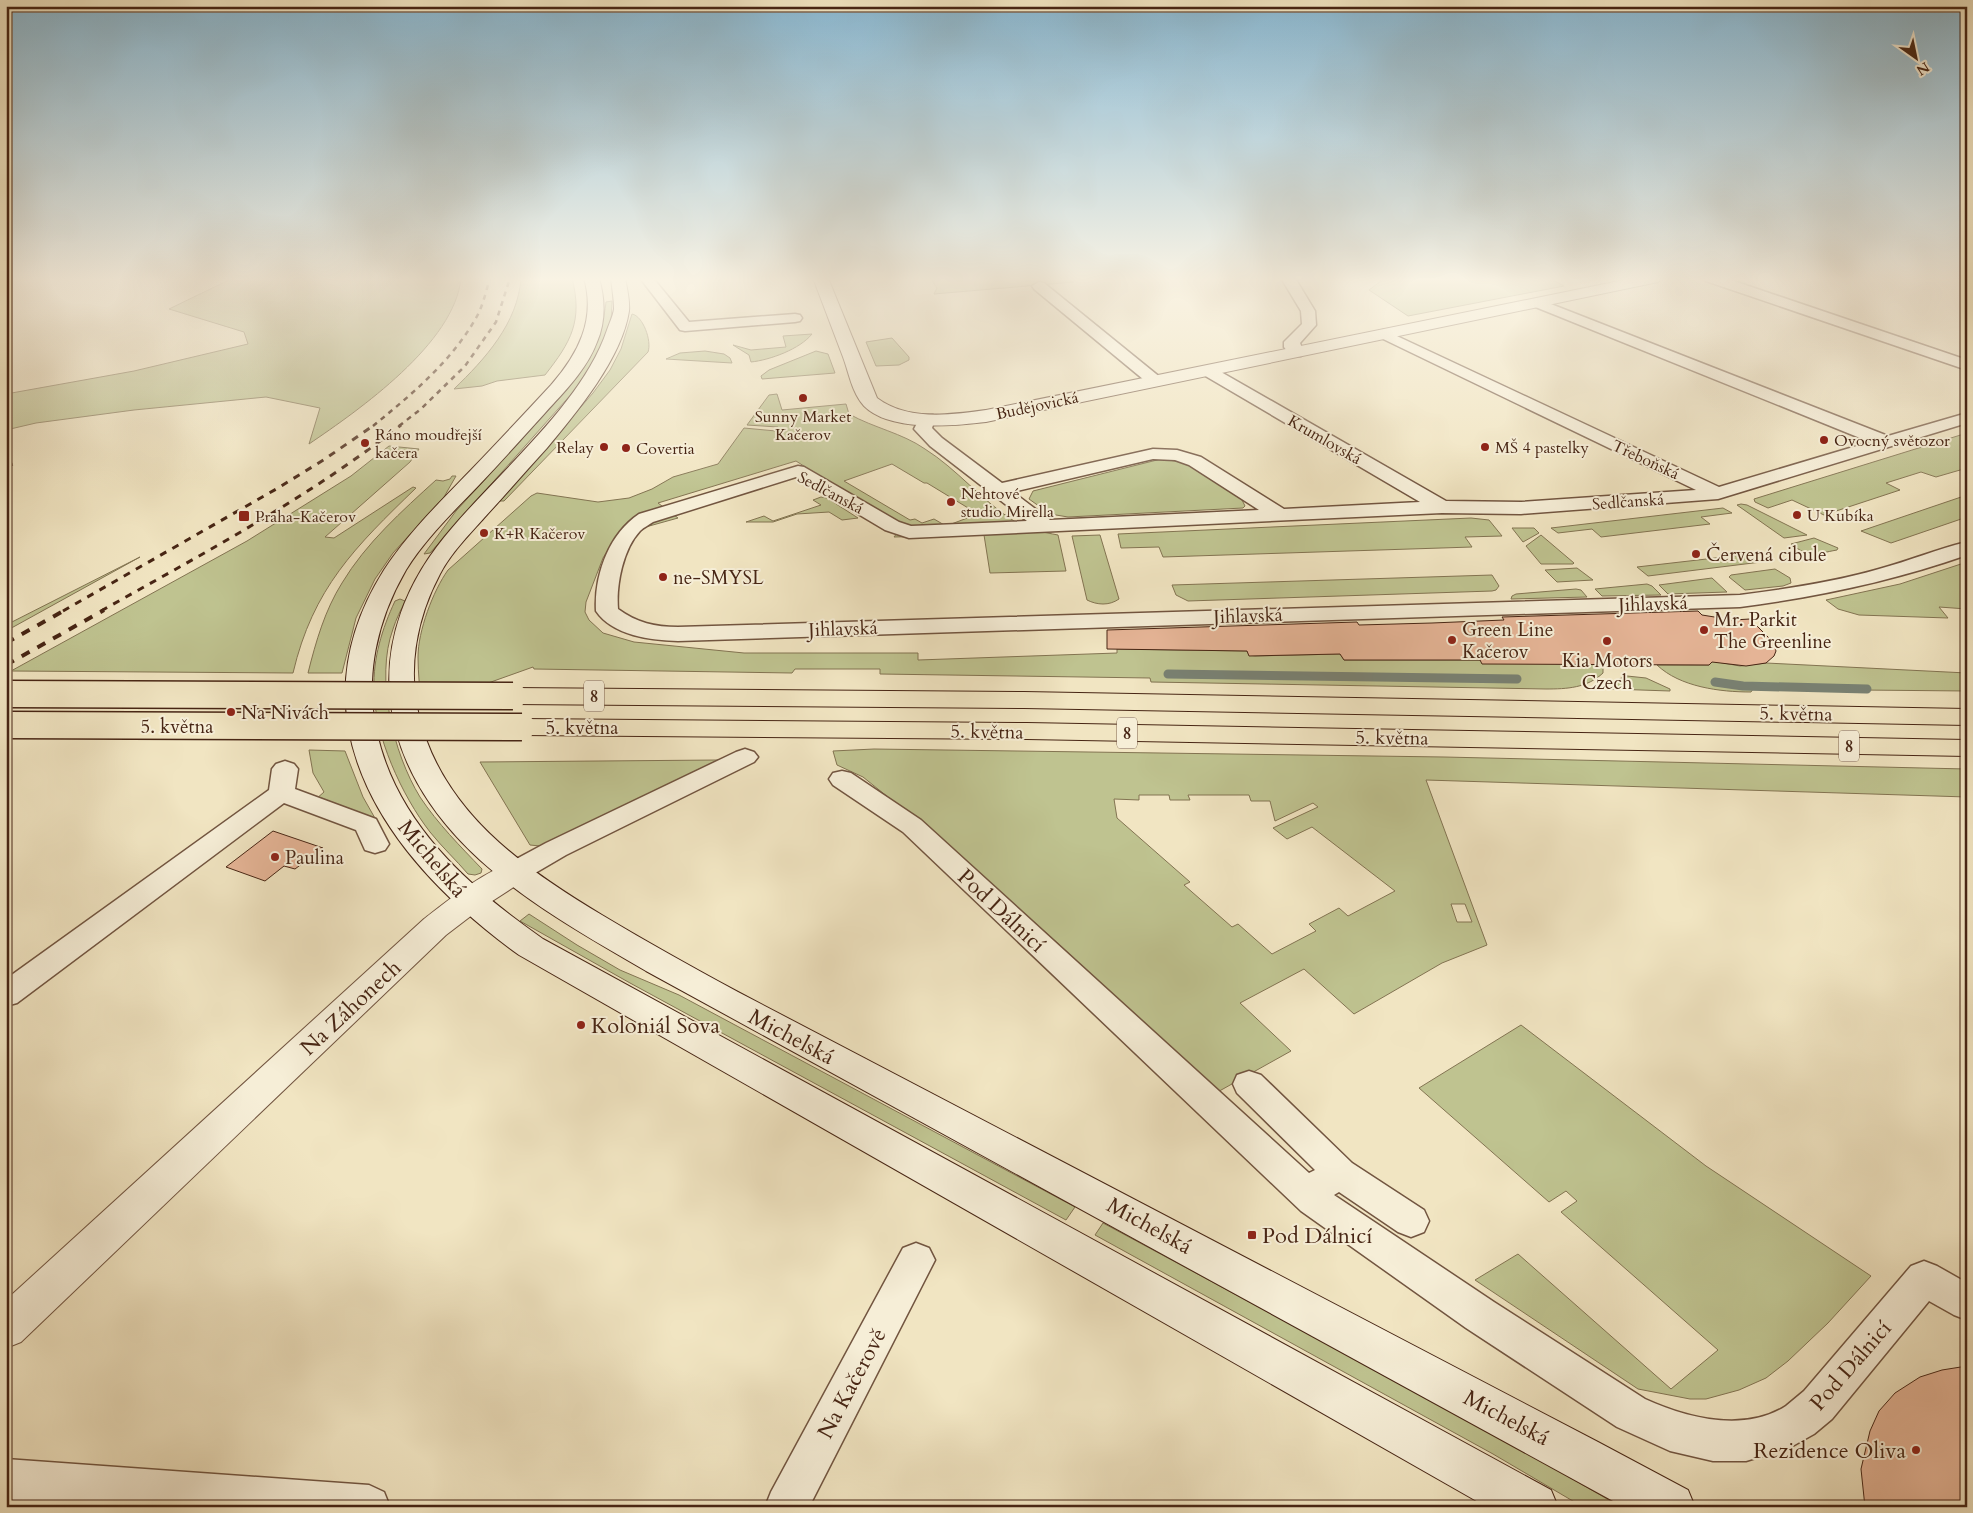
<svg xmlns="http://www.w3.org/2000/svg" width="1973" height="1513" font-family="Cardo,serif">
  <style>
    .green { fill: #bfc390; stroke: #837452; fill-rule: evenodd }
    .lines { fill: none; stroke-linecap: round; stroke-linejoin: round }
    .stream { stroke: #798173; stroke-width: 9 }
    .building { fill: #e6b597; stroke: #472514 }
    .minor-casing { stroke: #725540; stroke-width: 3 }
    .tertiary-casing { stroke: #725540; stroke-width: 2 }
    .secondary-casing { stroke: #472514; stroke-width: 2 }
    .trunk-casing { stroke: #472514; stroke-width: 2 }
    .minor { fill: #f6eed7; fill-rule: evenodd }
    .tertiary { fill: #f6eed7; fill-rule: evenodd }
    .secondary { fill: #f6eed7; fill-rule: evenodd }
    .trunk { fill: #f1e5c2; fill-rule: evenodd }
    .rail-far2 { stroke: #472514; stroke-width: 2.5; stroke-dasharray: 5 5; stroke-linecap: butt }
    .rail-far1 { stroke: #472514; stroke-width: 3; stroke-dasharray: 7 7; stroke-linecap: butt }
    .rail { stroke: #472514; stroke-width: 4; stroke-dasharray: 9 9; stroke-linecap: butt }
    .trunk-bridge-casing { stroke: #472514; stroke-width: 29; stroke-linecap: butt }
    .trunk-bridge { stroke: #f1e5c2; stroke-width: 26 }
    .poi-dot { fill: #8f2418; stroke: #f6eed7; stroke-width: 2 }
    .labels { text-anchor: middle; stroke-width: 4; stroke-linejoin: round; paint-order: stroke }
    .far-street-label { font-size: 16px; fill: #472514; stroke: #f6eed7 }
    .far-poi-label { font-size: 16px; fill: #472514; stroke: #f6eed7; text-anchor: start }
    .shield { fill: #f6eed7; stroke: #7c614e; stroke-width: 1 }
    .shield-label { font-size: 18px; font-weight: bold; fill: #472514 }
    .poi-label { font-size: 19px; fill: #472514; stroke: #f6eed7; text-anchor: start }
    .street-label { font-size: 19px; fill: #472514; stroke: #f6eed7 }
    .near-street-label { font-size: 22px; fill: #472514; stroke: #f6eed7 }
    .near-poi-label { font-size: 22px; fill: #472514; stroke: #f6eed7; text-anchor: start }
  </style>
  <rect width="100%" height="100%" fill="#f1e5c2"/>
  <filter id="stains"><feTurbulence type="fractalNoise" baseFrequency=".004" numOctaves="4"/><feColorMatrix values="0 0 0 0 .2 0 0 0 0 .09 0 0 0 0 .02 0 0 0 .5 -.17"/></filter>
  <radialGradient id="worn" r=".72"><stop offset=".6" stop-color="#630" stop-opacity="0"/><stop offset="1" stop-color="#630" stop-opacity=".3"/></radialGradient>
  <!-- green -->
  <path class="green" d="M 233,278 L 461,278 C 455,343 359,410 309,444 L 320,408 L 266,397 L 134,410 L 36,423 L 6,430 L 6,394 L 134,371 L 248,344 L 244,332 L 169,309 Z
    M 521,278 L 572,278 C 583,321 571,342 545,375 L 497,381 L 482,386 L 454,389 C 485,359 518,323 521,278 Z
    M 930,278 L 1061,278 L 1074,282 L 934,294 L 937,288 Z
    M 1385,278 L 1549,278 L 1564,286 L 1408,316 L 1369,290 Z
    M 612,301 L 611,324 L 603,347 L 574,391 L 430,553 L 424,554 L 456,511 L 567,390 C 589,361 602,339 606,302 Z
    M 632,314 C 643,316 652,341 648,352 L 504,501 L 499,501 L 593,393 L 610,370 L 621,349 Z
    M 812,334 C 800,349 770,360 751,362 L 749,355 L 733,345 L 751,350 L 786,347 L 783,336 Z
    M 892,338 L 909,357 L 909,360 L 899,365 L 876,366 L 866,342 Z
    M 705,351 L 724,354 L 730,358 L 732,363 L 666,359 L 680,353 Z
    M 816,351 L 828,354 L 835,373 L 762,379 L 761,376 L 769,370 Z
    M 777,394 L 782,410 L 846,404 L 849,414 C 874,428 902,433 925,449 C 957,469 982,501 1014,521 C 1027,530 1043,532 1058,535 L 1066,571 L 990,573 L 984,535 L 894,537 L 901,528 L 796,461 L 658,503 L 678,518 L 642,528 L 614,540 L 603,558 L 586,602 L 585,612 L 589,620 L 603,633 L 634,642 L 744,653 L 918,653 L 918,660 L 1117,653 L 1117,649 L 1247,651 L 1249,655 L 1255,656 L 1340,654 L 1344,660 L 1480,660 L 1603,664 L 1603,673 C 1587,688 1567,689 1546,689 L 1151,682 L 1150,678 L 880,674 L 880,669 L 795,669 L 792,673 L 534,669 L 533,667 L 421,707 C 420,690 418,673 418,657 C 418,631 433,591 448,570 L 531,496 L 537,493 L 598,502 L 629,498 L 652,489 L 673,477 L 718,464 L 744,428 L 776,431 L 778,427 L 747,425 L 769,395 ZM 892,464 L 924,483 L 927,483 L 978,514 L 946,526 L 934,519 L 922,523 L 915,519 L 910,520 L 844,481 Z
    M 1967,433 L 1967,468 L 1936,477 L 1921,472 L 1886,483 L 1900,490 L 1824,515 L 1792,500 L 1768,508 L 1755,502 L 1754,499 Z
    M 389,446 L 419,449 L 410,462 L 325,537 L 334,538 L 413,487 L 416,488 C 355,547 313,588 293,673 L 11,671 L 247,541 L 351,476 Z
    M 1161,459 L 1182,462 L 1191,466 L 1241,498 L 1245,506 L 1243,508 L 1068,517 L 1050,514 L 1029,499 L 1033,491 Z
    M 452,476 L 456,476 L 444,497 L 393,553 L 375,579 L 356,618 L 342,673 L 308,673 C 316,641 325,610 342,583 C 366,543 402,511 436,480 L 443,481 L 450,479 Z
    M 1967,495 L 1967,517 L 1891,543 L 1861,531 Z
    M 821,497 L 827,498 L 858,518 L 842,520 L 829,512 L 797,514 L 773,522 L 746,522 L 764,516 L 773,521 L 821,505 L 813,500 Z
    M 1741,504 L 1747,505 L 1807,535 L 1784,538 L 1737,505 Z
    M 1723,508 L 1732,513 L 1701,517 L 1710,524 L 1601,537 L 1592,529 L 1558,533 L 1551,528 Z
    M 1471,518 L 1489,520 L 1502,536 L 1465,537 L 1472,547 L 1163,557 L 1159,547 L 1121,548 L 1118,534 Z
    M 1512,528 L 1534,528 L 1539,533 L 1523,542 Z
    M 1100,535 L 1119,599 C 1109,606 1097,605 1087,600 L 1072,536 Z
    M 1541,535 L 1574,563 L 1573,564 L 1541,564 L 1526,546 Z
    M 1814,538 L 1838,548 L 1837,550 C 1814,554 1811,559 1791,544 Z
    M 1750,554 L 1761,562 L 1648,576 L 1637,567 Z
    M 140,557 L 6,631 L 6,625 Z
    M 1967,562 L 1967,609 L 1939,607 L 1948,618 L 1859,615 L 1838,609 L 1826,600 L 1900,584 Z
    M 1577,568 L 1593,580 L 1557,582 L 1545,570 Z
    M 1775,569 L 1790,578 L 1791,583 L 1783,586 L 1745,590 L 1729,577 L 1731,575 Z
    M 1492,575 L 1499,586 L 1496,590 L 1492,591 L 1188,601 L 1176,595 L 1172,585 Z
    M 1712,578 L 1727,592 L 1668,594 L 1659,585 Z
    M 1647,584 L 1652,586 L 1661,595 L 1602,596 L 1595,589 Z
    M 1576,589 L 1581,590 L 1587,597 L 1511,599 L 1512,596 L 1516,594 Z
    M 400,599 L 405,601 C 401,610 396,619 393,629 C 375,678 393,753 420,797 C 438,824 460,846 482,869 L 481,873 L 475,875 L 468,874 C 456,860 442,847 430,832 C 402,796 374,735 374,689 C 373,658 382,629 395,601 Z
    M 1712,661 L 1740,666 L 1766,663 L 1967,673 L 1967,691 L 1753,689 L 1751,692 C 1720,692 1680,687 1657,665 L 1709,665 Z
    M 1627,676 L 1646,678 L 1670,689 L 1670,691 L 1611,689 L 1609,688 L 1616,680 Z
    M 874,749 L 1444,757 L 1967,769 L 1967,797 L 1426,780 L 1487,945 L 1442,963 L 1354,1014 L 1304,969 L 1240,1003 L 1291,1051 L 1214,1094 L 1154,1033 L 1063,948 L 955,851 L 863,777 L 837,765 L 833,751 ZM 1139,795 L 1169,795 L 1170,800 L 1190,800 L 1188,795 L 1249,795 L 1251,801 L 1270,801 L 1275,821 L 1313,803 L 1318,807 L 1273,828 L 1287,839 L 1312,827 L 1395,891 L 1348,916 L 1339,908 L 1309,924 L 1316,931 L 1272,954 L 1238,924 L 1232,927 L 1184,885 L 1190,882 L 1117,818 L 1114,799 L 1139,800 ZM 1451,904 L 1465,904 L 1472,922 L 1457,922 Z
    M 309,750 L 345,751 L 363,797 L 376,820 L 316,799 L 324,792 L 313,773 Z
    M 718,760 L 540,846 L 530,845 L 480,762 Z
    M 529,914 L 577,945 L 620,970 L 679,995 L 1075,1207 L 1066,1220 L 630,983 L 520,921 Z
    M 1521,1025 L 1706,1166 L 1871,1276 L 1828,1323 L 1788,1361 L 1766,1378 L 1739,1390 L 1706,1399 L 1690,1399 L 1638,1389 L 1475,1280 L 1518,1254 L 1671,1389 L 1718,1350 L 1561,1212 L 1577,1201 L 1566,1191 L 1549,1202 L 1419,1088 Z
    M 1103,1223 L 1500,1437 L 1621,1507 L 1583,1507 L 1493,1454 L 1095,1235 Z"/>
  <g class="lines">
    <!-- stream -->
    <path class="stream" d="M 1168,674 L 1517,679
      M 1715,682 L 1743,686 L 1867,689"/>
  </g>
  <!-- building -->
  <path class="building" d="M 1698,611 L 1702,615 L 1733,620 L 1750,619 L 1773,642 L 1776,651 L 1774,656 L 1766,663 L 1746,666 L 1712,662 L 1709,665 L 1482,664 L 1480,660 L 1344,660 L 1340,654 L 1249,656 L 1247,651 L 1107,649 L 1107,630 L 1357,622 L 1359,625 L 1432,623 L 1504,620 L 1502,617 Z
    M 273,831 L 323,848 L 295,869 L 284,866 L 265,881 L 226,867 Z
    M 1967,1366 L 1967,1507 L 1865,1507 L 1861,1469 L 1870,1431 L 1879,1411 L 1895,1393 L 1920,1377 L 1942,1370 Z"/>
  <g class="lines">
    <defs>
      <path id="minor" d="M 640,278 L 653,278 L 689,322 L 795,314 L 800,315 L 802,318 L 800,321 L 795,322 L 685,331 L 680,330 Z
        M 1281,278 L 1295,278 L 1315,311 L 1316,325 L 1300,343 L 1304,353 L 1301,356 L 1291,356 L 1284,347 L 1284,342 L 1302,324 L 1301,311 Z
        M 1705,278 L 1725,278 L 1967,360 L 1967,370 L 1706,281 Z
        M 1039,282 L 1044,283 L 1161,378 L 1163,381 L 1161,384 L 1149,384 L 1034,289 L 1032,286 Z
        M 1538,299 L 1888,436 L 1967,413 L 1967,423 L 1718,499 L 1521,514 L 1442,513 L 909,538 L 885,530 L 796,477 L 653,522 C 649,525 644,527 640,531 C 623,549 616,585 618,609 C 637,623 655,627 678,627 L 1740,595 C 1787,589 1834,582 1879,569 C 1909,561 1937,549 1967,542 L 1967,555 C 1893,581 1817,597 1740,607 L 678,641 C 651,640 613,636 596,611 C 594,575 609,534 639,514 L 798,466 L 804,467 L 899,522 L 911,526 L 1027,521 L 930,446 L 914,429 L 921,415 L 933,415 L 935,419 L 932,428 L 942,438 L 1002,483 L 1153,449 L 1177,450 L 1201,457 L 1284,509 L 1420,502 L 1202,374 L 1200,371 L 1202,368 L 1214,368 L 1446,501 L 1521,502 L 1696,490 L 1379,337 L 1377,334 L 1379,331 L 1384,330 L 1719,487 L 1870,442 L 1533,306 L 1531,303 ZM 1153,459 L 1175,460 L 1189,465 L 1259,510 L 1050,520 L 1013,492 Z
        M 745,749 L 754,752 L 758,757 L 754,762 L 566,855 L 525,879 L 515,881 L 505,879 L 501,872 L 505,865 L 546,843 L 736,752 Z
        M 285,761 L 294,764 L 298,769 L 295,789 L 376,819 L 389,844 L 385,850 L 375,853 L 365,850 L 356,830 L 284,803 L 17,1003 L 6,1006 L 6,979 L 269,790 L 272,769 L 276,764 Z
        M 842,771 L 851,773 L 921,820 L 1309,1173 L 1315,1170 L 1237,1093 L 1233,1084 L 1237,1075 L 1249,1071 L 1261,1075 L 1352,1163 L 1424,1210 L 1429,1221 L 1424,1232 L 1411,1237 L 1398,1232 L 1339,1192 L 1334,1195 L 1494,1302 L 1645,1399 C 1687,1418 1744,1433 1786,1406 C 1792,1401 1798,1396 1804,1391 L 1911,1266 L 1924,1261 L 1937,1266 L 1967,1283 L 1967,1320 L 1954,1315 L 1929,1301 L 1832,1419 L 1814,1434 L 1789,1448 L 1746,1461 L 1713,1461 L 1670,1451 L 1617,1427 L 1466,1328 L 1301,1211 L 903,832 L 833,785 L 829,779 L 833,773 Z
        M 916,1243 L 929,1248 L 935,1260 L 809,1507 L 765,1507 L 771,1492 L 903,1248 Z
        M 6,1459 L 369,1485 L 384,1492 L 390,1507 L 80,1507 L 6,1501 Z"/>
      <path id="tertiary" d="M 813,278 L 828,278 L 877,398 C 908,421 950,415 986,410 L 1634,278 L 1665,278 L 1658,282 L 986,422 C 952,426 890,432 864,406 C 852,393 849,373 843,357 C 833,331 823,304 813,278 Z
        M 515,862 L 526,865 L 530,872 L 526,879 L 480,909 L 446,935 L 21,1342 L 6,1348 L 6,1300 L 424,919 C 450,899 484,871 515,862 Z"/>
      <path id="secondary" d="M 584,278 L 599,278 C 605,299 606,321 597,342 C 587,369 565,391 545,413 C 523,437 502,461 480,484 C 454,511 425,539 406,570 C 377,620 364,677 377,733 C 397,824 470,888 543,939 L 1551,1490 L 1558,1507 L 1487,1507 L 519,955 C 392,863 286,726 384,570 C 408,533 441,501 471,470 C 498,442 525,413 551,385 C 578,354 596,320 584,278 Z
        M 611,278 L 625,278 C 627,288 630,301 629,311 C 622,358 577,412 547,448 C 526,471 505,495 484,518 C 468,536 451,553 440,574 C 417,617 407,668 419,716 C 442,811 523,868 602,915 C 647,942 692,967 738,992 L 1598,1442 L 1688,1490 L 1695,1507 L 1624,1507 L 646,971 C 589,938 529,904 480,860 C 374,764 356,638 452,528 C 501,470 583,402 607,330 C 609,324 613,316 614,309 C 614,299 612,288 611,278 Z"/>
      <path id="trunk" d="M 513,688 L 1024,692 L 1967,709 L 1967,725 L 1024,708 L 513,704 L 504,701 L 500,696 L 504,691 Z
        M 522,719 L 1027,723 L 1967,740 L 1967,756 L 1027,739 L 522,735 L 513,733 L 509,727 L 513,721 Z"/>
    </defs>
    <!-- minor casing -->
    <use href="#minor" class="minor-casing"/>
    <!-- tertiary casing -->
    <use href="#tertiary" class="tertiary-casing"/>
    <!-- secondary casing -->
    <use href="#secondary" class="secondary-casing"/>
    <!-- trunk casing -->
    <use href="#trunk" class="trunk-casing"/>
    <!-- minor -->
    <use href="#minor" class="minor"/>
    <!-- tertiary -->
    <use href="#tertiary" class="tertiary"/>
    <!-- secondary -->
    <use href="#secondary" class="secondary"/>
    <!-- trunk -->
    <use href="#trunk" class="trunk"/>
    <!-- rail-far2 -->
    <path class="rail-far2" d="M 373,426 C 412,394 451,362 476,318 C 483,306 486,291 490,278
      M 399,426 L 421,409 L 465,366 L 496,322 L 510,278"/>
    <!-- rail-far1 -->
    <path class="rail-far1" d="M 6,466 L 14,464
      M 63,611 L 278,488 L 325,459 L 374,425
      M 101,611 C 204,553 308,498 401,425"/>
    <!-- rail -->
    <path class="rail" d="M 6,643 L 65,610
      M 6,665 L 104,610"/>
    <defs>
      <path id="trunk-bridge" d="M 6,694 L 513,696
        M 6,725 L 522,727"/>
    </defs>
    <!-- trunk-bridge casing -->
    <use href="#trunk-bridge" class="trunk-bridge-casing"/>
    <!-- trunk-bridge -->
    <use href="#trunk-bridge" class="trunk-bridge"/>
  </g>
  <!-- sky -->
  <linearGradient id="sky" x2="0" y2="1"><stop stop-color="#89b8d2"/><stop offset="0.57" stop-color="#f9f3e4"/><stop offset="1" stop-color="#f9f3e4" stop-opacity="0"/></linearGradient>
  <rect width="1973" height="490" fill="url(#sky)"/>
  <!-- markers -->
  <g class="poi-dot">
    <circle cx="803" cy="398" r="5"/>
    <circle cx="1824" cy="440" r="5"/>
    <circle cx="365" cy="443" r="5"/>
    <circle cx="604" cy="447" r="5"/>
    <circle cx="1485" cy="447" r="5"/>
    <circle cx="626" cy="448" r="5"/>
    <circle cx="951" cy="502" r="5"/>
    <circle cx="1797" cy="515" r="5"/>
    <rect x="238" y="510" width="12" height="12" rx="2.5"/>
    <circle cx="484" cy="533" r="5"/>
    <circle cx="1696" cy="554" r="5"/>
    <circle cx="663" cy="577" r="5"/>
    <circle cx="1704" cy="630" r="5"/>
    <circle cx="1452" cy="640" r="5"/>
    <circle cx="1607" cy="641" r="5"/>
    <circle cx="231" cy="712" r="5"/>
    <circle cx="275" cy="857" r="5"/>
    <circle cx="581" cy="1025" r="5"/>
    <rect x="1247" y="1230" width="10" height="10" rx="2.5"/>
    <circle cx="1916" cy="1450" r="5"/>
  </g>
  <g class="labels">
    <!-- far-street labels -->
    <g class="far-street-label">
      <text transform="translate(1037 405) rotate(-12)" y="6">Budějovická</text>
      <text transform="translate(1325 439) rotate(30)" y="6">Krumlovská</text>
      <text transform="translate(1646 459) rotate(25)" y="6">Třeboňská</text>
      <text transform="translate(831 492) rotate(28)" y="6">Sedlčanská</text>
      <text transform="translate(1628 501) rotate(-4)" y="6">Sedlčanská</text>
    </g>
    <!-- far-poi labels -->
    <g class="far-poi-label">
      <text x="803" y="422" text-anchor="middle">Sunny Market<tspan x="803" dy="18">Kačerov</tspan></text>
      <text x="375" y="440">Ráno moudřejší<tspan x="375" dy="18">kačera</tspan></text>
      <text x="1834" y="446">Ovocný světozor</text>
      <text x="594" y="453" text-anchor="end">Relay</text>
      <text x="1495" y="453">MŠ 4 pastelky</text>
      <text x="636" y="454">Covertia</text>
      <text x="961" y="499">Nehtové<tspan x="961" dy="18">studio Mirella</tspan></text>
      <text x="1807" y="521">U Kubíka</text>
      <text x="255" y="522">Praha-Kačerov</text>
      <text x="494" y="539">K+R Kačerov</text>
    </g>
    <!-- shield labels -->
    <g class="shield">
      <rect x="584" y="680.5" width="20" height="31" rx="4"/>
      <rect x="1117" y="717.5" width="20" height="31" rx="4"/>
      <rect x="1839" y="730.5" width="20" height="31" rx="4"/>
    </g>
    <g class="shield-label">
      <text x="594" y="702">8</text>
      <text x="1127" y="739">8</text>
      <text x="1849" y="752">8</text>
    </g>
    <!-- poi labels -->
    <g class="poi-label">
      <text x="1706" y="561">Červená cibule</text>
      <text x="673" y="584">ne-SMYSL</text>
      <text x="1714" y="626">Mr. Parkit<tspan x="1714" dy="22">The Greenline</tspan></text>
      <text x="1462" y="636">Green Line<tspan x="1462" dy="22">Kačerov</tspan></text>
      <text x="1607" y="667" text-anchor="middle">Kia Motors<tspan x="1607" dy="22">Czech</tspan></text>
      <text x="241" y="719">Na Nivách</text>
      <text x="285" y="864">Paulina</text>
    </g>
    <!-- street labels -->
    <g class="street-label">
      <text transform="translate(1653 603) rotate(-2)" y="7">Jihlavská</text>
      <text transform="translate(1248 615) rotate(-2)" y="7">Jihlavská</text>
      <text transform="translate(843 628) rotate(-2)" y="7">Jihlavská</text>
      <text transform="translate(1796 713) rotate(1)" y="7">5. května</text>
      <text x="177" y="733">5. května</text>
      <text x="582" y="734">5. května</text>
      <text transform="translate(987 731) rotate(1)" y="7">5. května</text>
      <text transform="translate(1392 737) rotate(1)" y="7">5. května</text>
    </g>
    <!-- near-street labels -->
    <g class="near-street-label">
      <text transform="translate(433 858) rotate(50)" y="8">Michelská</text>
      <text transform="translate(1002 910) rotate(43)" y="8">Pod Dálnicí</text>
      <text transform="translate(350 1007) rotate(-43)" y="8">Na Záhonech</text>
      <text transform="translate(792 1036) rotate(28)" y="8">Michelská</text>
      <text transform="translate(1150 1225) rotate(29)" y="8">Michelská</text>
      <text transform="translate(1850 1365) rotate(-49)" y="8">Pod Dálnicí</text>
      <text transform="translate(851 1383) rotate(-62)" y="8">Na Kačerově</text>
      <text transform="translate(1507 1417) rotate(28)" y="8">Michelská</text>
    </g>
    <!-- near-poi labels -->
    <g class="near-poi-label">
      <text x="591" y="1033">Koloniál Sova</text>
      <text x="1262" y="1243">Pod Dálnicí</text>
      <text x="1906" y="1458" text-anchor="end">Rezidence Oliva</text>
    </g>
  </g>
  <!-- margin -->
  <rect width="1973" height="1513" fill="none" stroke="#f1e5c2" stroke-width="25"/>
  <rect x="8" y="8" width="1958" height="1498" fill="none" stroke="#472514" stroke-width="2.5"/>
  <rect x="12" y="12" width="1948" height="1488" fill="none" stroke="#472514"/>
  <!-- north arrow -->
  <g transform="translate(1916 58) rotate(147)" stroke="#f6eed7" stroke-width="4" paint-order="stroke">
  <path d="M0-4L9 19L0 12L-9 19Z" fill="#472514"/>
  <text y="-8" font-size="14" font-weight="bold" text-anchor="middle" fill="#472514">N</text>
  </g>
  <rect width="100%" height="100%" filter="url(#stains)"/>
  <rect width="100%" height="100%" fill="url(#worn)"/>
</svg>
